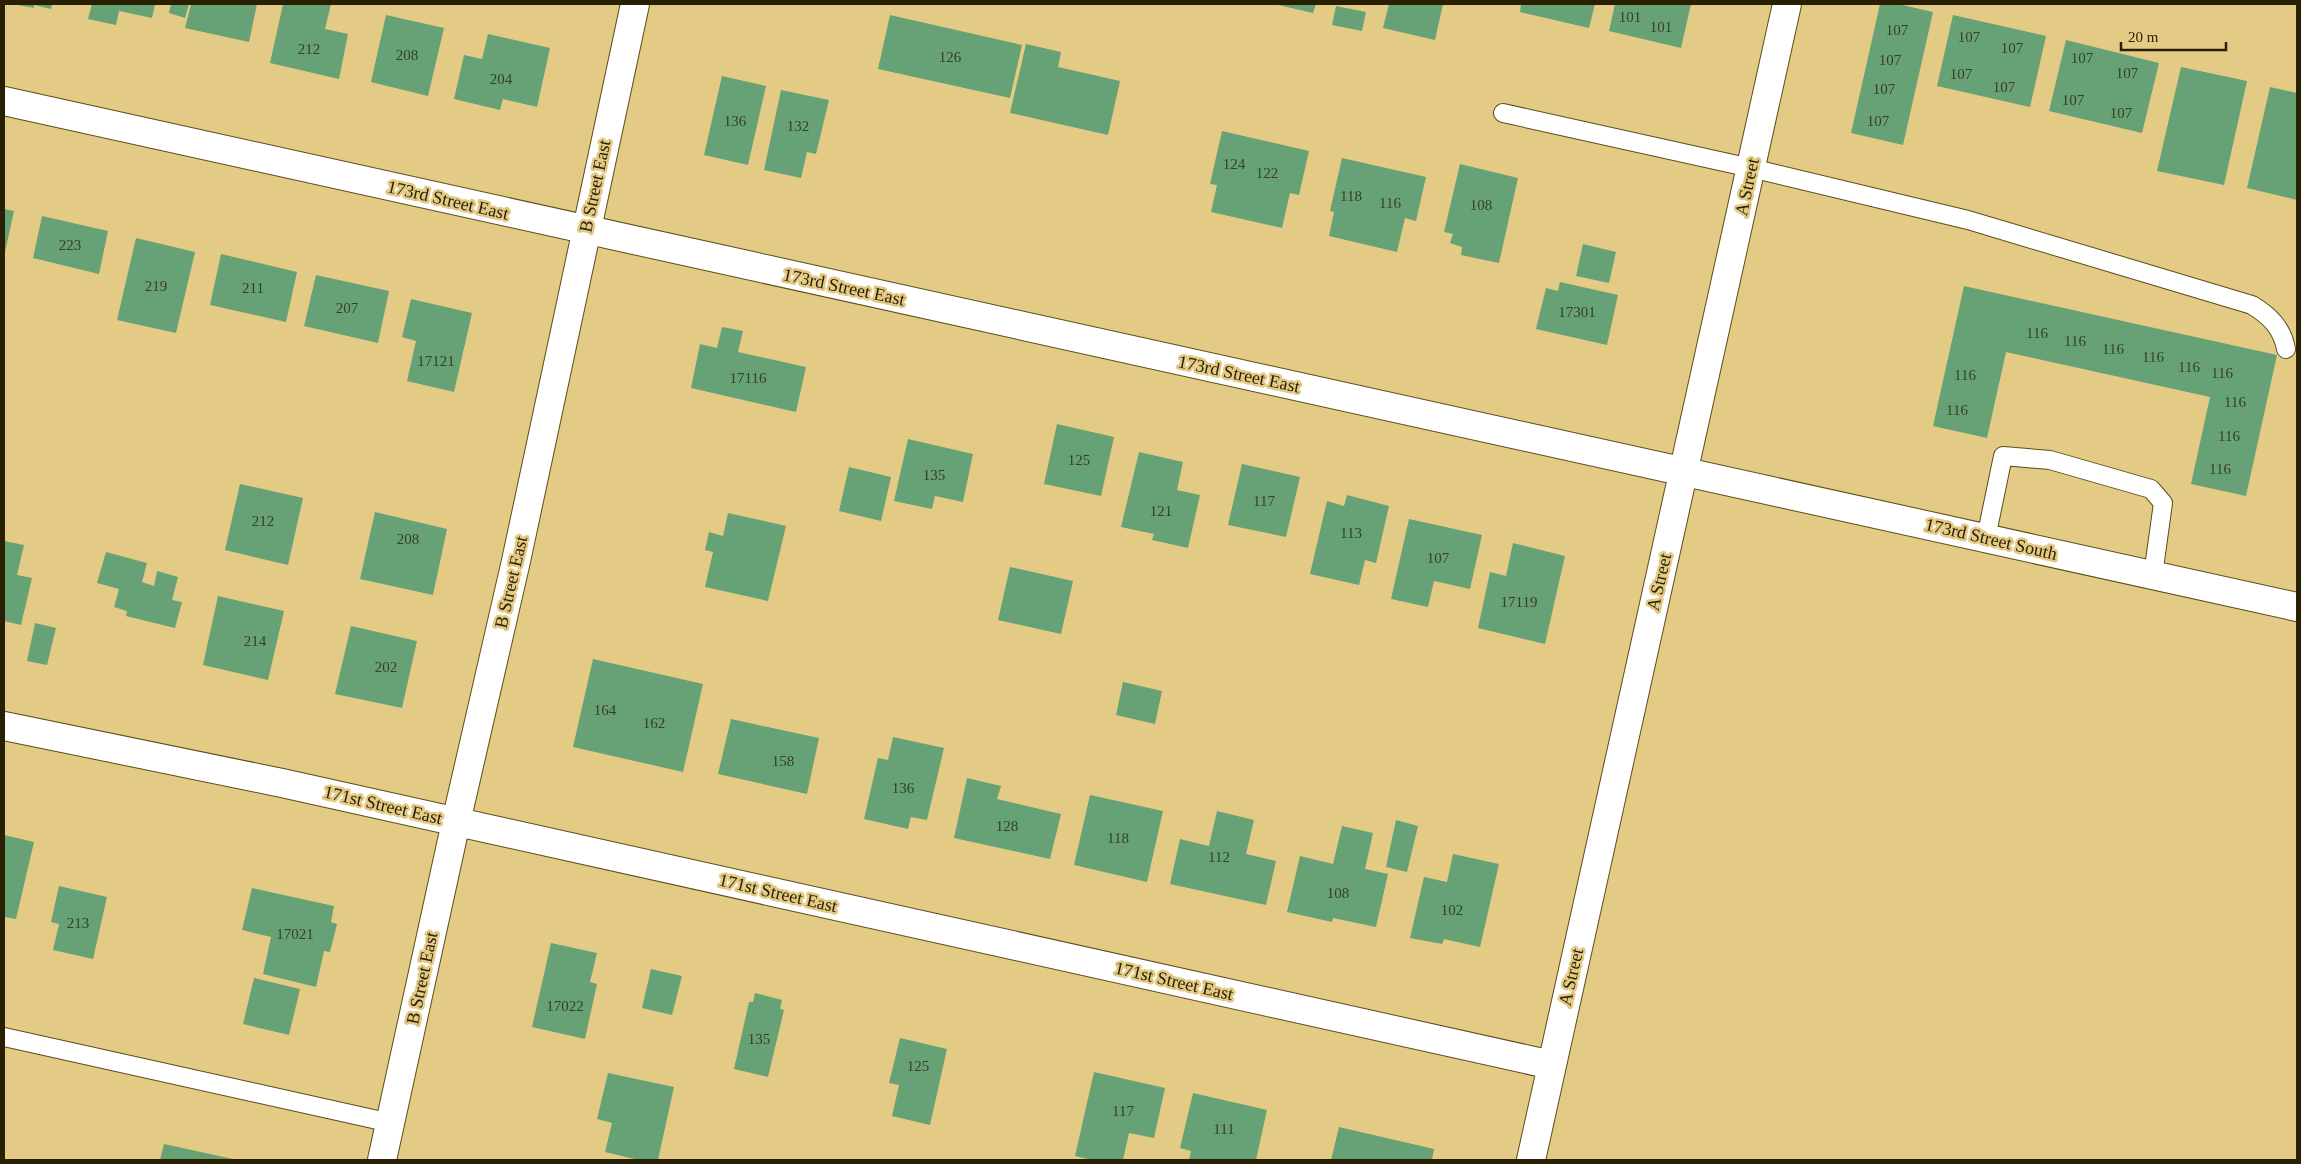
<svg xmlns="http://www.w3.org/2000/svg" width="2301" height="1164" font-family="Georgia,serif">
  <style>
    .building { fill: #66a275 }
    .lines { fill: none; stroke-linecap: round; stroke-linejoin: round }
    .lane-casing { stroke: #5c4c17; stroke-width: 20 }
    .street-casing { stroke: #5c4c17; stroke-width: 30 }
    .secondary-casing { stroke: #5c4c17; stroke-width: 30 }
    .lane { stroke: #fff; stroke-width: 18 }
    .street { stroke: #fff; stroke-width: 28 }
    .secondary { stroke: #fff; stroke-width: 28 }
    .labels { text-anchor: middle; stroke-width: 5; stroke-linejoin: round; paint-order: stroke }
    .number-label { font-size: 15px; fill: #384020 }
    .street-label { font-size: 18px; fill: #291f03; stroke: #e3cb86 }
  </style>
  <rect width="100%" height="100%" fill="#e3cb86"/>
  <!-- building -->
  <path class="building" d="M 34,4 L 52,4 L 51,9 L 34,5 L 34,8 L 18,5 Z
    M 92,4 L 155,4 L 152,18 L 119,11 L 116,25 L 88,19 Z
    M 171,4 L 189,4 L 185,18 L 169,13 Z
    M 191,4 L 257,4 L 249,42 L 185,28 Z
    M 283,4 L 331,4 L 325,29 L 348,34 L 339,79 L 270,63 Z
    M 1274,4 L 1316,4 L 1313,13 Z
    M 1389,4 L 1443,4 L 1435,40 L 1383,28 Z
    M 1521,4 L 1595,4 L 1589,28 L 1520,12 Z
    M 1615,4 L 1691,4 L 1681,48 L 1609,31 Z
    M 1880,4 L 1898,4 L 1933,12 L 1903,145 L 1851,133 Z
    M 1336,6 L 1366,12 L 1362,31 L 1332,25 Z
    M 386,15 L 444,28 L 428,96 L 371,82 Z
    M 890,15 L 1022,45 L 1010,98 L 878,69 Z
    M 1953,15 L 2046,36 L 2030,107 L 1937,86 Z
    M 488,34 L 550,48 L 537,107 L 503,99 L 500,110 L 454,99 L 464,55 L 482,59 Z
    M 2066,40 L 2159,63 L 2142,133 L 2049,111 Z
    M 1026,44 L 1061,52 L 1058,67 L 1120,81 L 1108,135 L 1010,113 Z
    M 2181,67 L 2247,81 L 2224,185 L 2157,171 Z
    M 722,76 L 766,86 L 748,165 L 704,155 Z
    M 2270,87 L 2297,93 L 2297,200 L 2247,188 Z
    M 781,90 L 829,100 L 816,154 L 807,152 L 801,178 L 764,170 Z
    M 1222,131 L 1309,151 L 1299,195 L 1290,193 L 1282,228 L 1211,212 L 1217,185 L 1210,184 Z
    M 1342,158 L 1426,177 L 1416,221 L 1405,218 L 1397,252 L 1329,236 L 1334,212 L 1330,211 Z
    M 1460,164 L 1518,178 L 1499,263 L 1461,255 L 1462,247 L 1450,243 L 1453,234 L 1444,232 Z
    M 4,209 L 14,211 L 5,252 L 4,252 Z
    M 42,216 L 108,231 L 99,274 L 33,258 Z
    M 136,238 L 195,252 L 176,333 L 117,320 Z
    M 1583,244 L 1616,252 L 1609,283 L 1576,276 Z
    M 221,254 L 297,272 L 286,322 L 210,305 Z
    M 316,275 L 389,291 L 378,343 L 304,326 Z
    M 1560,282 L 1618,295 L 1607,345 L 1536,329 L 1546,288 L 1558,291 Z
    M 1964,286 L 2277,355 L 2246,496 L 2191,484 L 2210,397 L 2006,352 L 1987,438 L 1933,426 Z
    M 411,299 L 472,313 L 454,392 L 407,381 L 416,341 L 402,337 Z
    M 722,327 L 743,331 L 738,352 L 806,367 L 796,412 L 691,388 L 700,344 L 717,348 Z
    M 1057,424 L 1114,437 L 1101,496 L 1044,484 Z
    M 908,439 L 973,454 L 963,502 L 935,496 L 932,509 L 894,501 Z
    M 1139,452 L 1183,462 L 1177,490 L 1200,495 L 1188,548 L 1152,540 L 1154,534 L 1121,527 Z
    M 1242,464 L 1300,477 L 1286,537 L 1228,525 Z
    M 849,467 L 891,477 L 881,521 L 839,511 Z
    M 240,484 L 303,498 L 288,565 L 225,550 Z
    M 1347,495 L 1389,506 L 1376,563 L 1365,560 L 1359,585 L 1310,574 L 1327,501 L 1344,506 Z
    M 375,512 L 447,529 L 433,595 L 360,579 Z
    M 728,513 L 786,526 L 768,601 L 705,587 L 713,552 L 705,550 L 709,532 L 723,536 Z
    M 1409,519 L 1482,535 L 1470,589 L 1434,581 L 1428,607 L 1391,599 Z
    M 4,541 L 24,545 L 17,575 L 32,578 L 21,625 L 4,621 Z
    M 1513,543 L 1565,556 L 1545,644 L 1478,628 L 1490,572 L 1506,576 Z
    M 106,552 L 147,563 L 142,582 L 154,586 L 157,571 L 178,577 L 172,600 L 182,602 L 175,628 L 126,616 L 127,611 L 114,607 L 119,589 L 97,583 Z
    M 1010,567 L 1073,581 L 1061,634 L 998,620 Z
    M 218,596 L 284,611 L 268,680 L 203,665 Z
    M 35,623 L 56,628 L 47,665 L 27,661 Z
    M 351,626 L 417,641 L 402,708 L 335,694 Z
    M 593,659 L 703,684 L 683,772 L 573,747 Z
    M 1123,682 L 1162,691 L 1155,724 L 1116,715 Z
    M 731,719 L 819,738 L 807,794 L 718,774 Z
    M 893,737 L 944,748 L 927,820 L 911,817 L 908,829 L 864,819 L 878,758 L 888,760 Z
    M 967,778 L 1001,786 L 997,799 L 1061,814 L 1050,859 L 954,838 Z
    M 1090,795 L 1163,811 L 1147,882 L 1074,865 Z
    M 1217,811 L 1254,820 L 1246,854 L 1276,861 L 1266,905 L 1170,884 L 1180,839 L 1209,846 Z
    M 1396,820 L 1418,826 L 1407,872 L 1386,867 Z
    M 1342,826 L 1373,833 L 1365,869 L 1388,874 L 1376,927 L 1333,918 L 1332,922 L 1287,912 L 1300,856 L 1333,864 Z
    M 4,835 L 34,842 L 16,919 L 4,917 Z
    M 1453,854 L 1499,864 L 1480,947 L 1444,939 L 1442,944 L 1410,938 L 1424,877 L 1447,882 Z
    M 59,886 L 107,897 L 93,959 L 53,950 L 59,924 L 51,922 Z
    M 252,888 L 334,906 L 331,922 L 337,924 L 330,952 L 324,951 L 316,987 L 263,974 L 271,937 L 242,930 Z
    M 551,943 L 597,953 L 590,982 L 597,984 L 585,1039 L 532,1027 Z
    M 651,969 L 682,976 L 672,1015 L 642,1008 Z
    M 254,978 L 300,989 L 289,1035 L 243,1024 Z
    M 755,993 L 782,1000 L 780,1009 L 784,1010 L 768,1077 L 734,1069 L 749,1002 L 753,1002 Z
    M 900,1038 L 947,1049 L 930,1125 L 892,1116 L 899,1085 L 889,1083 Z
    M 1094,1072 L 1165,1088 L 1154,1138 L 1129,1133 L 1123,1160 L 1092,1160 L 1075,1156 Z
    M 608,1073 L 674,1087 L 658,1160 L 639,1160 L 605,1152 L 612,1123 L 597,1119 Z
    M 1193,1093 L 1267,1110 L 1256,1160 L 1189,1160 L 1191,1151 L 1180,1148 Z
    M 1339,1127 L 1434,1149 L 1432,1160 L 1331,1160 Z
    M 164,1144 L 233,1159 L 233,1160 L 160,1160 Z"/>
  <g class="lines">
    <defs>
      <path id="lane" d="M 1503,113 L 1751,168 L 1968,220 L 2252,305 C 2270,316 2282,328 2286,349
        M 1986,538 L 2003,456 L 2050,460 L 2151,489 L 2163,503 L 2153,575
        M 4,1037 L 391,1123"/>
      <path id="street" d="M 4,101 L 2297,607
        M 4,726 L 282,783 L 1552,1065
        M 1531,1160 L 1787,4"/>
      <path id="secondary" d="M 382,1160 L 456,822 L 516,561 L 635,4"/>
    </defs>
    <!-- lane casing -->
    <use href="#lane" class="lane-casing"/>
    <!-- street casing -->
    <use href="#street" class="street-casing"/>
    <!-- secondary casing -->
    <use href="#secondary" class="secondary-casing"/>
    <!-- lane -->
    <use href="#lane" class="lane"/>
    <!-- street -->
    <use href="#street" class="street"/>
    <!-- secondary -->
    <use href="#secondary" class="secondary"/>
  </g>
  <g class="labels">
    <!-- number labels -->
    <g class="number-label">
      <text x="1630" y="22">101</text>
      <text x="1661" y="32">101</text>
      <text x="1897" y="35">107</text>
      <text x="1969" y="42">107</text>
      <text x="2012" y="53">107</text>
      <text x="309" y="54">212</text>
      <text x="407" y="60">208</text>
      <text x="950" y="62">126</text>
      <text x="2082" y="63">107</text>
      <text x="1890" y="65">107</text>
      <text x="2127" y="78">107</text>
      <text x="1961" y="79">107</text>
      <text x="501" y="84">204</text>
      <text x="2004" y="92">107</text>
      <text x="1884" y="94">107</text>
      <text x="2073" y="105">107</text>
      <text x="2121" y="118">107</text>
      <text x="735" y="126">136</text>
      <text x="1878" y="126">107</text>
      <text x="798" y="131">132</text>
      <text x="1234" y="169">124</text>
      <text x="1267" y="178">122</text>
      <text x="1351" y="201">118</text>
      <text x="1390" y="208">116</text>
      <text x="1481" y="210">108</text>
      <text x="70" y="250">223</text>
      <text x="156" y="291">219</text>
      <text x="253" y="293">211</text>
      <text x="347" y="313">207</text>
      <text x="1577" y="317">17301</text>
      <text x="2037" y="338">116</text>
      <text x="2075" y="346">116</text>
      <text x="2113" y="354">116</text>
      <text x="2153" y="362">116</text>
      <text x="436" y="366">17121</text>
      <text x="2189" y="372">116</text>
      <text x="2222" y="378">116</text>
      <text x="1965" y="380">116</text>
      <text x="748" y="383">17116</text>
      <text x="2235" y="407">116</text>
      <text x="1957" y="415">116</text>
      <text x="2229" y="441">116</text>
      <text x="1079" y="465">125</text>
      <text x="2220" y="474">116</text>
      <text x="934" y="480">135</text>
      <text x="1264" y="506">117</text>
      <text x="1161" y="516">121</text>
      <text x="263" y="526">212</text>
      <text x="1351" y="538">113</text>
      <text x="408" y="544">208</text>
      <text x="1438" y="563">107</text>
      <text x="1519" y="607">17119</text>
      <text x="255" y="646">214</text>
      <text x="386" y="672">202</text>
      <text x="605" y="715">164</text>
      <text x="654" y="728">162</text>
      <text x="783" y="766">158</text>
      <text x="903" y="793">136</text>
      <text x="1007" y="831">128</text>
      <text x="1118" y="843">118</text>
      <text x="1219" y="862">112</text>
      <text x="1338" y="898">108</text>
      <text x="1452" y="915">102</text>
      <text x="78" y="928">213</text>
      <text x="295" y="939">17021</text>
      <text x="565" y="1011">17022</text>
      <text x="759" y="1044">135</text>
      <text x="918" y="1071">125</text>
      <text x="1123" y="1116">117</text>
      <text x="1224" y="1134">111</text>
    </g>
    <!-- street labels -->
    <g class="street-label">
      <text transform="translate(595 186) rotate(-78)" y="6">B Street East</text>
      <text transform="translate(1747 187) rotate(-78)" y="6">A Street</text>
      <text transform="translate(448 200) rotate(13)" y="6">173rd Street East</text>
      <text transform="translate(844 287) rotate(12)" y="6">173rd Street East</text>
      <text transform="translate(1239 374) rotate(12)" y="6">173rd Street East</text>
      <text transform="translate(1991 539) rotate(13)" y="6">173rd Street South</text>
      <text transform="translate(511 582) rotate(-77)" y="6">B Street East</text>
      <text transform="translate(1659 582) rotate(-77)" y="6">A Street</text>
      <text transform="translate(383 805) rotate(13)" y="6">171st Street East</text>
      <text transform="translate(778 893) rotate(13)" y="6">171st Street East</text>
      <text transform="translate(1571 977) rotate(-77)" y="6">A Street</text>
      <text transform="translate(422 978) rotate(-78)" y="6">B Street East</text>
      <text transform="translate(1174 981) rotate(13)" y="6">171st Street East</text>
    </g>
  </g>
  <!-- border -->
  <rect width="2301" height="1164" fill="none" stroke="#291f03" stroke-width="10"/>
  <!-- scale -->
  <path d="M2121 42v8h105v-8" fill="none" stroke="#291f03" stroke-width="2.5"/>
  <text x="2128" y="42" font-size="15" fill="#291f03" stroke="#e3cb86" stroke-width="4" paint-order="stroke">20 m</text>
</svg>
